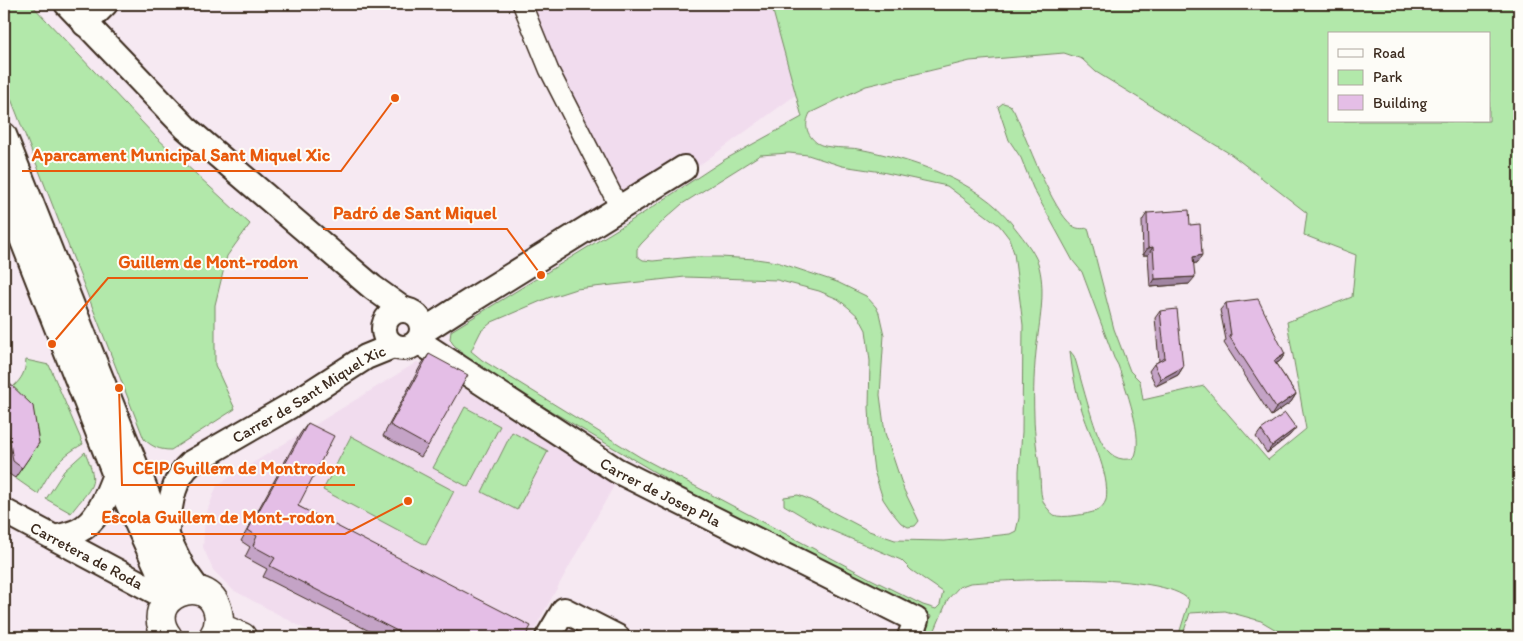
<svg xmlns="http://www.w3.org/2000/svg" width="1523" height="641" font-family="Itim,sans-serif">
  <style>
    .built { fill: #f1dcee }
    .green { fill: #b2e8aa; stroke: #768964; fill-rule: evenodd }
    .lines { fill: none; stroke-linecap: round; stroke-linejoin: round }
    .pedestrian-casing { stroke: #3b2a1e; stroke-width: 21 }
    .minor-casing { stroke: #3b2a1e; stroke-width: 28 }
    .tertiary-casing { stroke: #3b2a1e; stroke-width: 31 }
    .pedestrian { stroke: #fdfcf7; stroke-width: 18 }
    .minor { stroke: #fdfcf7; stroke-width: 24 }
    .tertiary { stroke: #fdfcf7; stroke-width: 28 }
    .wall { fill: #c4a3c6; stroke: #3b2a1e }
    .shaded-wall { fill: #a085a1; stroke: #3b2a1e }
    .building { fill: #e4bee6; stroke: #3b2a1e }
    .labels { text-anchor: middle; stroke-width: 4; stroke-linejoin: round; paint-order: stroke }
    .street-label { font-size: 16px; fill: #3b2a1e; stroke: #fdfcf7 }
    .leader { fill: none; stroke: #e8590c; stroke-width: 2 }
    .callout-dot { fill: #e8590c; stroke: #fdfcf7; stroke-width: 2 }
    .callout-label { font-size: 18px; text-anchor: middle; font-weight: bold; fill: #e8590c; stroke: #fdfcf7; stroke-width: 4; stroke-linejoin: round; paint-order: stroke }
  </style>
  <rect width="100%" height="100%" fill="#f6e9f2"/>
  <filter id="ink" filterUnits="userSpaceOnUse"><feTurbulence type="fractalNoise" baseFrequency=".02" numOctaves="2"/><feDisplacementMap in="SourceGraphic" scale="10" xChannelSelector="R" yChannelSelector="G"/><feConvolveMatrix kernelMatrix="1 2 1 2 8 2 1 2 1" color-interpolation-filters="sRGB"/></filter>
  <g filter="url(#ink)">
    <!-- built -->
    <path class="built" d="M 525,4 L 771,4 L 797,94 L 631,215 Z
      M 417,362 L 460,386 L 616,482 L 530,637 L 320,637 L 233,590 L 213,570 L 203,547 L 205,517 L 217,485 Z"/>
    <!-- green -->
    <path class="green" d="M 4,4 L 31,4 L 156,137 L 250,224 L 227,256 L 215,305 L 215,365 L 235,409 L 171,450 C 160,450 152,447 144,439 L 4,81 Z
      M 771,4 L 1142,4 L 1160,5 L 1166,4 L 1519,4 L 1519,637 L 1288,637 L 1261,621 L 1225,611 L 1190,613 L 1182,637 L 1178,637 L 1188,605 L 1189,600 C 1162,571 1011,580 970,583 L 959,587 L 948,599 L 932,637 L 923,637 L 931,616 L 680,487 L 478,368 L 453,344 L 450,339 L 451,331 L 642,214 L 724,160 L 802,117 ZM 1329,34 L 1489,34 L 1489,121 L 1329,121 ZM 1064,53 L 1082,59 L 1096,72 L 1232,155 L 1307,213 L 1304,235 L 1356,255 L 1352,297 L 1287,322 L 1306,429 L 1268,460 L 1204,386 L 1143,400 L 1140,381 L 1130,371 L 1114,329 L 1088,228 C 1082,229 1077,229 1073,226 C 1052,211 1026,137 1014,111 L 1010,105 L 1003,103 L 998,107 L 1009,140 L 1021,158 L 1033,188 L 1073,261 L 1082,272 L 1114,358 L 1118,365 C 1125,386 1145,439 1134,458 C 1103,467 1095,426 1088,405 C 1084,391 1080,377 1076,362 L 1074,356 L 1070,351 C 1072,370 1075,388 1081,407 C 1088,432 1111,474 1106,500 C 1104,505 1101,509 1096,511 C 1089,514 1061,519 1054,515 C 1054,515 1049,511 1049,510 C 1039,501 1041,487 1040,474 C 1038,455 1034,435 1034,416 C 1033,392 1034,367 1037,343 C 1040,317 1046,289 1038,263 C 1034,251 1020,234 1012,224 C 980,181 910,159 859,149 C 848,147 826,149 817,143 C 806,134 804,125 810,113 L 866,86 L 970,61 ZM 789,153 L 808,155 L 842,166 L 882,172 L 947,186 L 999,225 L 1009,238 L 1014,253 L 1023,325 L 1022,432 L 1019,471 L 1019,518 L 1016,531 L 1010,534 L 945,541 L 895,540 L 869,531 L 806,498 L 798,495 L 784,497 L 784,505 L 816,524 L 901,560 L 911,570 L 943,592 L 940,605 L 936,609 L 923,605 L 871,579 L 640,457 L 482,360 L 471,351 L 481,331 L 492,322 L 548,298 L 576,289 L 685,277 L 777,280 L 819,291 L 838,299 L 849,308 L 859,317 L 866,330 L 870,361 L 869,407 L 871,447 L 874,471 L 883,499 L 891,511 L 901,523 L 908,527 L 915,526 L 919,521 L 904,490 L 885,433 L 880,395 L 884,335 L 879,313 L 876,307 L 866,296 L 837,282 L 777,262 L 756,259 L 720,257 L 692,257 L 653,261 L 643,260 L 637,256 L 637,249 L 641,244 L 666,218 L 682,204 L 760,155 Z
      M 26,360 L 49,365 L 83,444 C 59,457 50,471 38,494 L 15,478 L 31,454 L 13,387 C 22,378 25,373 26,360 Z
      M 465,407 L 500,426 L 468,487 L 433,468 Z
      M 512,432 L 548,451 L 517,510 L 482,492 Z
      M 351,436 L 454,491 L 426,545 L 323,490 Z
      M 85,452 C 100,487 92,485 71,513 L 46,499 L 64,471 Z"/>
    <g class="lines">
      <defs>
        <path id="pedestrian" d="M 522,4 L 549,70 L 620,209"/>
        <g id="minor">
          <path d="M 67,4 L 186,128 L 372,287 L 404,310"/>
          <path d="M 85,24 L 105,4"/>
          <path d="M 4,135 L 149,499 L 183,569 L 199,591"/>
          <path d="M 4,193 L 115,475 L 161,576 L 172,596"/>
          <circle cx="403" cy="329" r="19"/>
          <path d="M 422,332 L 456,310 L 684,168"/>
          <path id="s1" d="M 418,341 L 616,470 L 916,620 L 910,637"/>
          <path id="s2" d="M 4,511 L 169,599"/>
          <path id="s3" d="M 166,536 C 170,510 170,481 191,463 L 290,406 L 366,357 L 393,346"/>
          <path d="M 55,538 C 63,536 71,534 78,531 C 99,521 107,494 115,475"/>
          <path d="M 548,637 L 564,610 L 617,637"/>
        </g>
        <path id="tertiary" d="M 218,627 L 242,637
          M 168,637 C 138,597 209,568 218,612 C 220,621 218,630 213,637"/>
      </defs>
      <!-- pedestrian casing -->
      <use href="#pedestrian" class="pedestrian-casing"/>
      <!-- minor casing -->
      <use href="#minor" class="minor-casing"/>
      <!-- tertiary casing -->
      <use href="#tertiary" class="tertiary-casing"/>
      <!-- pedestrian -->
      <use href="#pedestrian" class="pedestrian"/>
      <!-- minor -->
      <use href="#minor" class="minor"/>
      <!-- tertiary -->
      <use href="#tertiary" class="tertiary"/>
    </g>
    <!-- wall -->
    <path class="wall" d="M 1147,213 L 1190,225 L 1197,263 L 1194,263 L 1189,284 L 1150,287 L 1148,255 L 1143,255 L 1142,221 Z
      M 1226,303 L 1285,354 L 1280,361 L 1276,364 L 1296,394 L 1291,402 L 1271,416 L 1224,343 L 1226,340 L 1220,310 Z
      M 1160,311 L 1183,367 L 1178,375 L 1156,386 L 1149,371 L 1154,364 L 1159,361 L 1155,318 Z
      M 429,354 L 428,446 L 421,457 L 383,436 L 421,365 Z
      M 4,378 L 39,443 L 15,478 L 6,472 L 4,460 Z
      M 308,423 L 298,506 L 525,637 L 381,637 L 263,577 L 267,569 L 245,557 L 250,547 L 241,541 L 300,434 Z
      M 1261,430 L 1290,435 L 1267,453 L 1256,437 Z"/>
    <!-- shaded-wall -->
    <path class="shaded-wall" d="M 1153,247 L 1148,255 L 1143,255 L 1148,248 Z
      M 1202,255 L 1197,263 L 1188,264 L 1193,257 Z
      M 1195,277 L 1189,284 L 1150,287 L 1155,279 Z
      M 1285,354 L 1280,361 L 1269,368 L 1274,361 Z
      M 1183,367 L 1178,375 L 1156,386 L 1161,379 Z
      M 1296,394 L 1291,402 L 1271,416 L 1276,408 Z
      M 1296,428 L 1290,435 L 1267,453 L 1272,446 Z"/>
    <!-- building -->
    <path class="building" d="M 1189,210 L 1190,225 L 1200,224 L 1202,255 L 1193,257 L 1195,277 L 1155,279 L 1153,247 L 1148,248 L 1147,213 Z
      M 1258,299 L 1285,354 L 1274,361 L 1296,394 L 1276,408 L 1229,336 L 1231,335 L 1226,303 Z
      M 1177,309 L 1183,367 L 1161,379 L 1154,364 L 1165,358 L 1160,311 Z
      M 429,354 L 468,375 L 428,446 L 390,425 Z
      M 4,378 L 33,406 L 39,443 L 22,468 L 13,461 L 6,418 L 4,420 Z
      M 1285,413 L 1296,428 L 1272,446 L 1261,430 Z
      M 308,423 L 334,436 L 298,506 L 531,626 L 525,637 L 409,637 L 270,566 L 275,558 L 253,546 L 257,536 L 248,530 Z"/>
  </g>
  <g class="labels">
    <!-- street labels -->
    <g class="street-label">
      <text dy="6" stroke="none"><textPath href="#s3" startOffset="216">Carrer de Sant Miquel Xic</textPath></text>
      <text dy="6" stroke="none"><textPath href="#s1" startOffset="286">Carrer de Josep Pla</textPath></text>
      <text dy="6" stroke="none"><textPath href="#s2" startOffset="94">Carretera de Roda</textPath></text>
    </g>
  </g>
  <!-- callouts -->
  <path class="leader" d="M395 98L341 171H22M541 275L507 229H323M52 344L108 278H308M119 388L122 485H355M408 501L345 534H91"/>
  <g class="callout-dot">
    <circle cx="395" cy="98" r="5"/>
    <circle cx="541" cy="275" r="5"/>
    <circle cx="52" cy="344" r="5"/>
    <circle cx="119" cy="388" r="5"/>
    <circle cx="408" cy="501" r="5"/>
  </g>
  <g class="callout-label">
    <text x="181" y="161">Aparcament Municipal Sant Miquel Xic</text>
    <text x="415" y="219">Padró de Sant Miquel</text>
    <text x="208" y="268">Guillem de Mont-rodon</text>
    <text x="239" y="474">CEIP Guillem de Montrodon</text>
    <text x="218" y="523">Escola Guillem de Mont-rodon</text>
  </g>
  <!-- margin -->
  <rect width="1523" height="641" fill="none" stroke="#fdfcf7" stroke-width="20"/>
  <rect x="10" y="10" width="1503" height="621" fill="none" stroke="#3b2a1e" stroke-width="2" filter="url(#ink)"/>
  <!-- legend -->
  <rect x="1328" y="32" width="162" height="90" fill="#fdfcf7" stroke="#afa8a0"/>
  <rect x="1338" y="49" width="25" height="8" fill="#fdfcf7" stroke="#afa8a0"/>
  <text x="1373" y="58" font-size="15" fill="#3b2a1e">Road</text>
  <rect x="1338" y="70" width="25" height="15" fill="#b2e8aa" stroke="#afa8a0"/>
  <text x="1373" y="82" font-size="15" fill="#3b2a1e">Park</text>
  <rect x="1338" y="95" width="25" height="15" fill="#e4bee6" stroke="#afa8a0"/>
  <text x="1373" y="108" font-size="15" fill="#3b2a1e">Building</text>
</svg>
